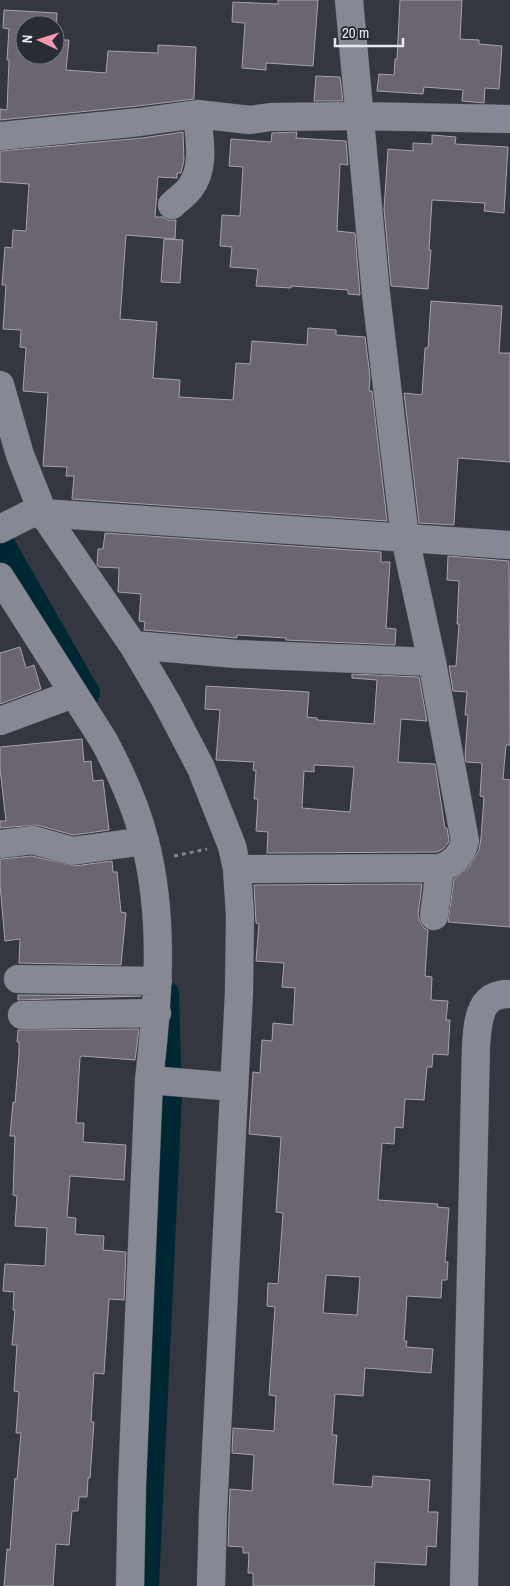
<svg xmlns="http://www.w3.org/2000/svg" width="510" height="1586" font-family="'Archivo Narrow',sans-serif">
  <style>
    .lines { fill: none; stroke-linecap: round; stroke-linejoin: round }
    .canal { stroke: #002834; stroke-width: 24 }
    .building { fill: #6a656e; stroke: #a7a1ab; fill-rule: evenodd }
    .minor-casing { stroke: #50525a; stroke-width: 29 }
    .path { stroke: #81838b; stroke-width: 3; stroke-dasharray: 4 4; stroke-linecap: butt }
    .minor { stroke: #868994; stroke-width: 28 }
  </style>
  <rect width="100%" height="100%" fill="#343640"/>
  <g class="lines">
    <!-- canal -->
    <path class="canal" d="M 0,539 L 88,693
      M 147,1586 L 170,1096 L 167,993"/>
  </g>
  <!-- building -->
  <path class="building" d="M 278,0 L 318,0 L 313,66 L 266,63 L 266,70 L 242,68 L 245,23 L 232,22 L 233,2 L 278,4 Z
    M 400,0 L 462,0 L 460,39 L 479,40 L 479,44 L 502,46 L 499,89 L 485,88 L 484,103 L 462,101 L 463,90 L 424,87 L 423,94 L 377,91 L 379,74 L 394,75 L 395,59 L 397,59 Z
    M 4,10 L 57,13 L 56,40 L 69,40 L 66,70 L 106,73 L 108,51 L 158,53 L 158,45 L 196,47 L 194,99 L 138,106 L 0,120 L 0,109 L 7,110 L 9,60 L 7,60 L 9,29 L 3,28 ZM 25,25 L 55,25 L 55,55 L 25,55 Z
    M 316,76 L 340,77 L 343,101 L 314,101 Z
    M 183,132 L 184,160 L 181,173 L 177,173 L 177,178 L 158,177 L 155,217 L 163,217 L 168,220 L 176,220 L 175,239 L 126,235 L 120,319 L 157,322 L 153,378 L 180,380 L 179,397 L 233,400 L 236,363 L 250,364 L 252,341 L 307,345 L 308,328 L 336,330 L 336,335 L 365,337 L 370,376 L 369,391 L 372,391 L 387,521 L 72,499 L 74,476 L 66,476 L 67,467 L 43,466 L 48,393 L 23,391 L 26,348 L 20,347 L 21,330 L 3,329 L 6,285 L 2,285 L 5,247 L 12,248 L 13,230 L 26,231 L 29,184 L 0,182 L 0,151 L 142,138 Z
    M 297,132 L 296,138 L 346,141 L 348,165 L 340,164 L 337,231 L 355,233 L 360,295 L 348,294 L 348,290 L 291,286 L 291,288 L 256,286 L 258,269 L 230,267 L 232,247 L 220,246 L 222,215 L 240,216 L 243,167 L 229,166 L 231,139 L 271,142 L 272,133 Z
    M 432,135 L 456,137 L 455,144 L 508,147 L 504,213 L 484,211 L 485,203 L 432,200 L 429,250 L 431,250 L 428,289 L 391,286 L 384,209 L 388,149 L 413,151 L 413,143 L 432,144 Z
    M 164,239 L 183,240 L 180,283 L 161,282 Z
    M 431,301 L 502,306 L 499,353 L 510,353 L 510,462 L 458,458 L 454,525 L 419,523 L 404,393 L 422,395 L 425,348 L 428,348 Z
    M 105,533 L 381,552 L 381,562 L 390,562 L 386,628 L 396,629 L 395,645 L 286,640 L 286,638 L 237,635 L 237,638 L 144,630 L 145,622 L 139,621 L 141,594 L 118,592 L 119,568 L 99,567 L 97,565 L 98,549 L 103,549 Z
    M 448,556 L 509,561 L 510,745 L 506,745 L 503,779 L 510,780 L 510,927 L 448,922 L 454,879 L 469,867 L 479,850 L 481,838 L 484,797 L 480,796 L 482,763 L 466,762 L 465,756 L 468,715 L 465,715 L 467,692 L 453,691 L 449,666 L 456,666 L 459,624 L 457,624 L 459,581 L 447,580 Z
    M 20,647 L 26,668 L 34,665 L 41,689 L 0,704 L 0,653 Z
    M 352,674 L 419,677 L 427,721 L 401,719 L 398,762 L 435,764 L 445,828 L 447,828 L 449,840 L 448,843 L 443,849 L 437,852 L 267,853 L 268,832 L 256,831 L 258,799 L 254,799 L 256,771 L 253,770 L 254,762 L 216,760 L 220,710 L 205,709 L 206,686 L 309,692 L 307,717 L 317,718 L 317,720 L 374,724 L 377,680 L 352,678 ZM 314,765 L 354,767 L 350,812 L 302,808 L 304,771 L 314,772 Z
    M 82,739 L 84,762 L 91,761 L 93,781 L 103,780 L 109,830 L 73,835 L 37,825 L 0,828 L 0,821 L 6,821 L 0,769 L 0,747 Z
    M 32,856 L 74,866 L 112,861 L 113,872 L 117,872 L 121,912 L 126,913 L 121,965 L 19,963 L 20,939 L 5,941 L 0,885 L 0,859 Z
    M 422,884 L 418,915 L 420,922 L 424,928 L 428,930 L 425,976 L 432,977 L 431,1000 L 448,1001 L 446,1020 L 450,1020 L 448,1055 L 433,1054 L 432,1067 L 427,1067 L 424,1100 L 405,1099 L 403,1128 L 395,1127 L 394,1144 L 382,1143 L 378,1200 L 438,1204 L 437,1207 L 449,1208 L 445,1262 L 448,1262 L 447,1280 L 442,1280 L 441,1298 L 407,1296 L 404,1341 L 407,1341 L 406,1347 L 433,1349 L 431,1373 L 365,1368 L 363,1396 L 335,1394 L 332,1435 L 337,1435 L 333,1484 L 372,1487 L 373,1476 L 430,1480 L 428,1512 L 438,1512 L 436,1547 L 427,1546 L 426,1565 L 375,1562 L 374,1586 L 253,1586 L 253,1573 L 248,1573 L 249,1553 L 243,1553 L 243,1547 L 228,1546 L 230,1489 L 252,1491 L 254,1455 L 232,1453 L 233,1428 L 274,1431 L 276,1396 L 269,1395 L 275,1307 L 267,1306 L 268,1283 L 278,1284 L 283,1213 L 276,1212 L 281,1137 L 249,1134 L 253,1072 L 260,1073 L 262,1040 L 272,1041 L 273,1023 L 293,1025 L 295,988 L 282,987 L 284,963 L 256,961 L 259,924 L 256,923 L 254,885 ZM 326,1275 L 360,1277 L 357,1315 L 323,1313 Z
    M 18,995 L 141,996 L 18,1000 Z
    M 139,1029 L 135,1060 L 82,1056 L 80,1058 L 76,1123 L 84,1123 L 83,1142 L 126,1145 L 124,1180 L 70,1176 L 67,1217 L 76,1218 L 75,1234 L 104,1236 L 103,1250 L 126,1252 L 124,1300 L 109,1299 L 104,1374 L 94,1373 L 91,1422 L 94,1422 L 90,1478 L 88,1478 L 87,1497 L 79,1497 L 78,1511 L 72,1511 L 69,1545 L 56,1544 L 53,1586 L 4,1586 L 7,1549 L 10,1550 L 15,1478 L 17,1479 L 21,1433 L 16,1433 L 19,1392 L 14,1391 L 17,1345 L 12,1345 L 15,1310 L 13,1310 L 14,1292 L 3,1291 L 5,1264 L 45,1266 L 47,1228 L 15,1226 L 17,1196 L 13,1195 L 15,1136 L 10,1136 L 13,1102 L 15,1103 L 19,1054 L 19,1042 L 17,1042 L 18,1030 Z"/>
  <g class="lines">
    <defs>
      <path id="minor" d="M 0,136 L 140,122 L 197,114 L 250,120 L 271,117 L 358,116 L 510,119
        M 172,205 C 178,199 186,194 190,188 C 206,168 199,137 197,114
        M 0,385 L 20,455 L 43,513 L 133,645 L 166,701 L 201,768 L 232,846 L 237,869 L 240,915 L 239,992 L 213,1512 L 211,1586
        M 0,529 L 30,514 L 43,513 L 510,545
        M 0,577 L 104,741 C 121,773 136,806 145,842 C 165,920 158,1001 149,1080 L 132,1484 L 130,1586
        M 133,645 L 236,654 L 432,662
        M 0,721 L 73,694
        M 0,844 L 33,840 L 72,851 L 145,841
        M 237,869 L 440,868 C 454,864 462,854 465,841 L 432,662 L 405,538 L 376,294 L 349,0
        M 434,916 L 440,868
        M 18,979 L 158,981
        M 22,1015 L 157,1013
        M 149,1080 L 234,1087
        M 464,1586 L 476,1046 C 478,1022 478,993 510,994"/>
    </defs>
    <!-- minor casing -->
    <use href="#minor" class="minor-casing"/>
    <!-- path -->
    <path class="path" d="M 174,856 L 207,849"/>
    <!-- minor -->
    <use href="#minor" class="minor"/>
  </g>
  <!-- north arrow -->
  <g transform="translate(40 40) rotate(274)"><circle r="24" fill="#2a2c35" stroke="#75777f"/>
  <path d="M0-4L9 19L0 12L-9 19Z" fill="#f29aaf"/>
  <text y="-8" font-size="14" font-weight="bold" text-anchor="middle" fill="#e5e7ed">N</text>
  </g>
  <!-- scale -->
  <path d="M335 38v8h68v-8" fill="none" stroke="#e5e7ed" stroke-width="2.5"/>
  <text x="342" y="38" font-size="15" fill="#e5e7ed" stroke="#2a2c35" stroke-width="4" paint-order="stroke">20 m</text>
</svg>
